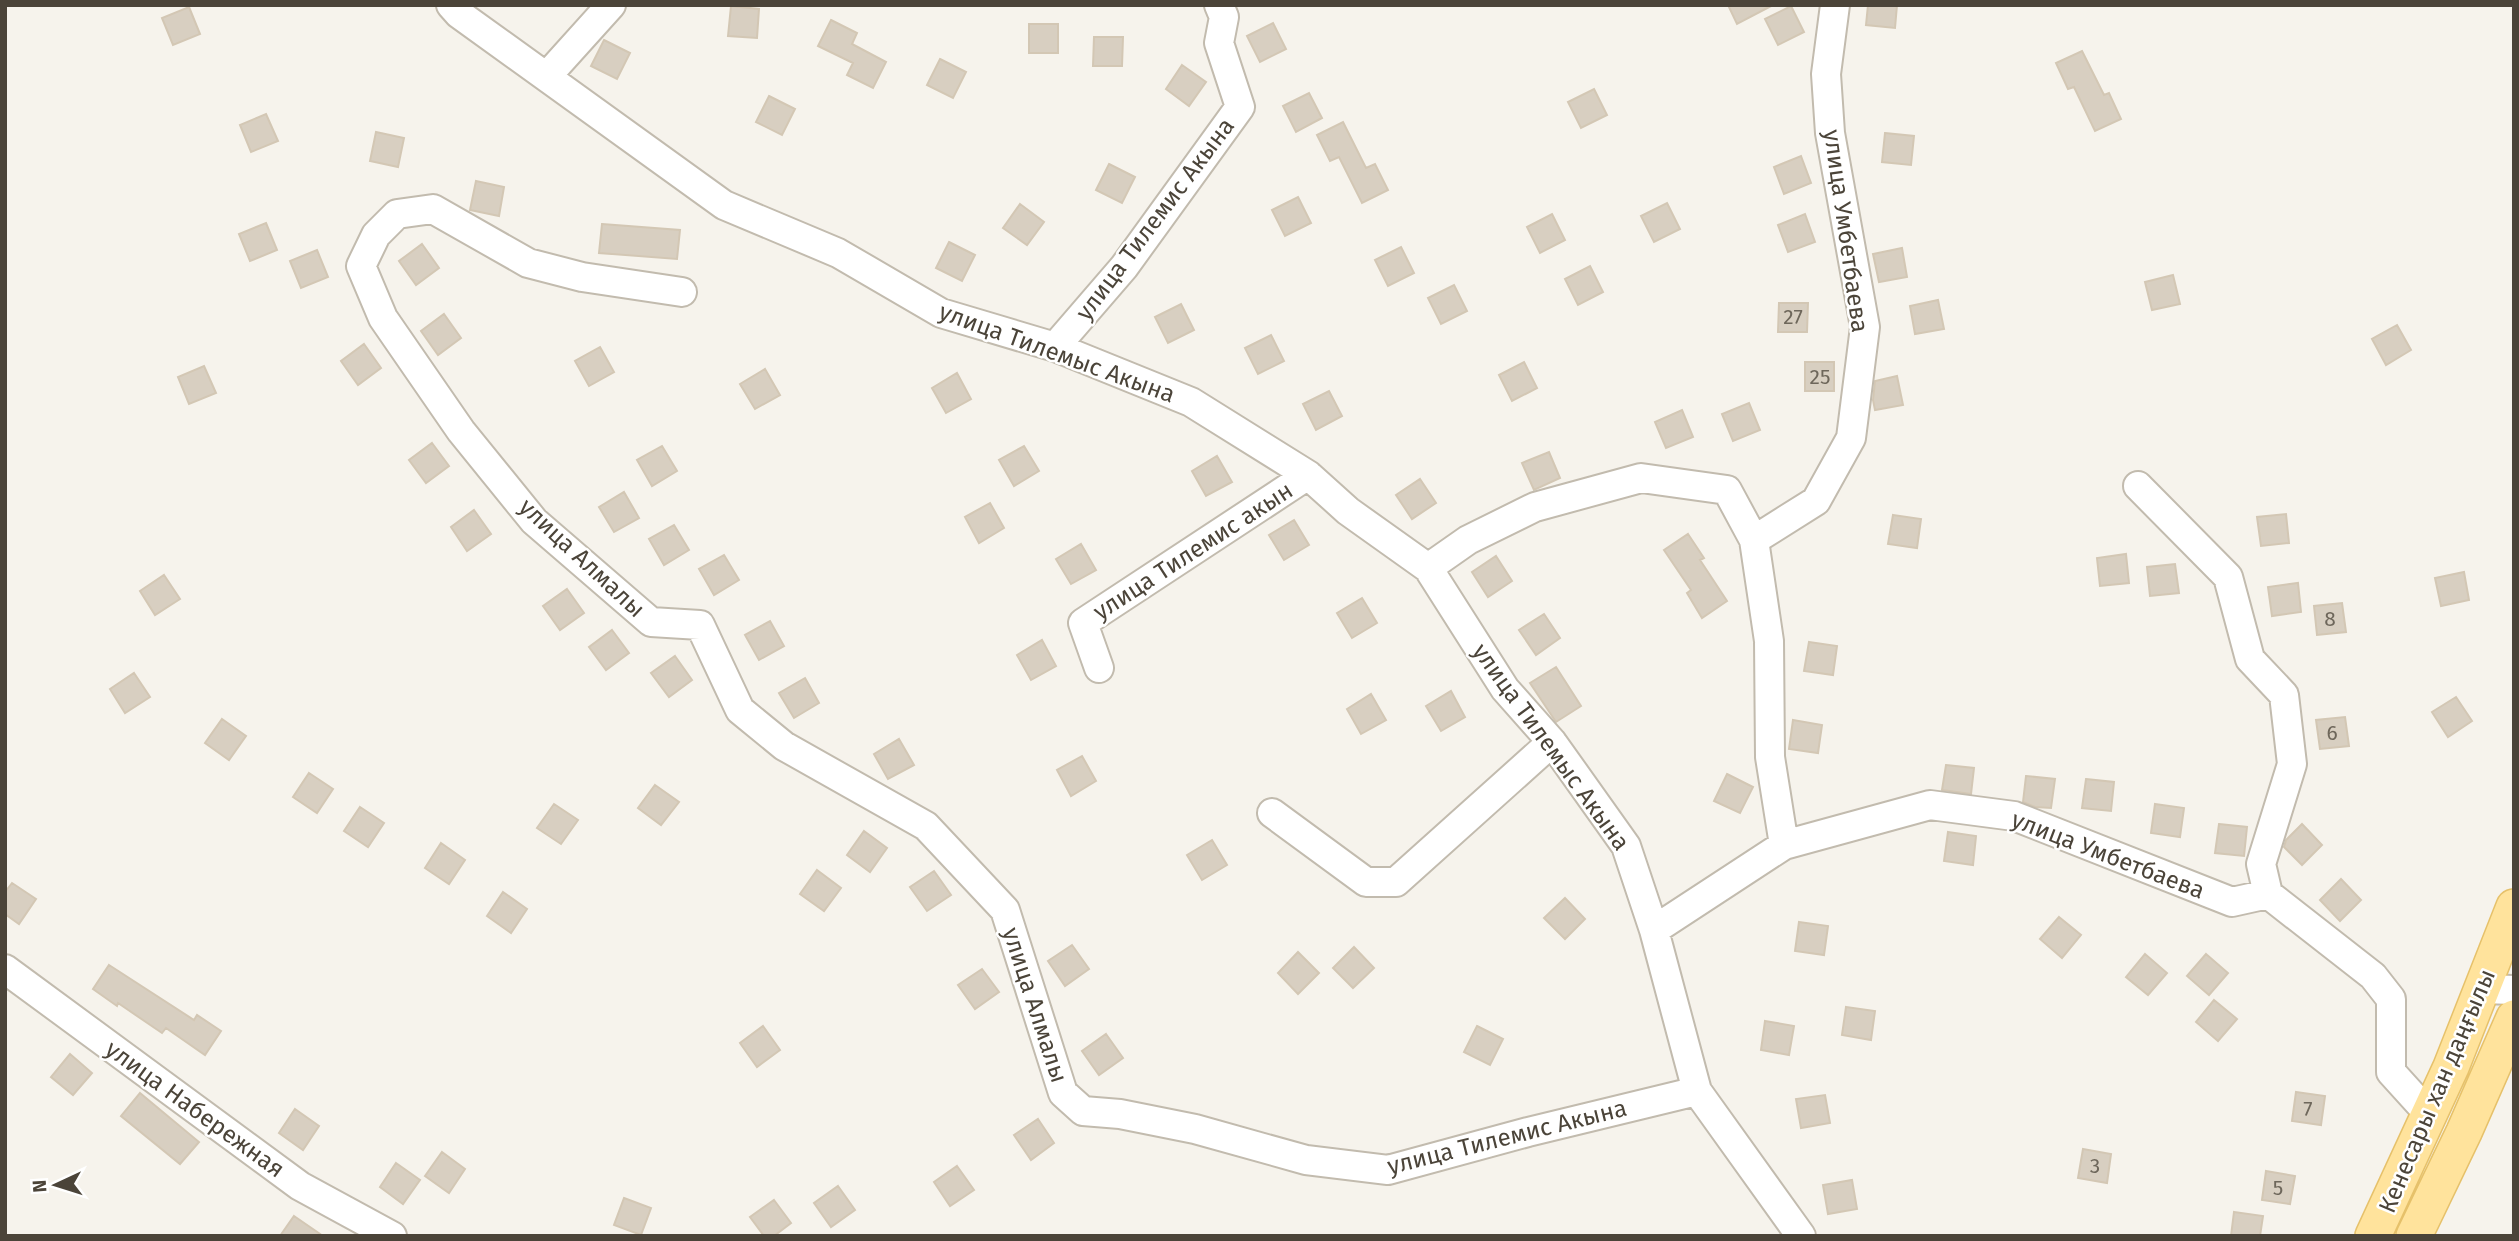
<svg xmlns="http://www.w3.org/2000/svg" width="2519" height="1241" font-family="'Fira Sans',sans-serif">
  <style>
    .building { fill: #d8cfc1; stroke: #d3c7b4; stroke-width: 2 }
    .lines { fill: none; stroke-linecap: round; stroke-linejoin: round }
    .minor-casing { stroke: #c2bbae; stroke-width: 32 }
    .major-casing { stroke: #e6c16a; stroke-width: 38 }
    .minor { stroke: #fff; stroke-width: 28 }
    .major { stroke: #ffe39c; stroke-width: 35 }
    .labels { text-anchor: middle; stroke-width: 5; stroke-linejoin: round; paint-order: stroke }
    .number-label { font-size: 21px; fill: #6e675b }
    .street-label { font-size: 24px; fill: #4b4439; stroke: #fff }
  </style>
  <rect width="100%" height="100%" fill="#f6f3ec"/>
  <!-- building -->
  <path class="building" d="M 1728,5 L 1773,5 L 1737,24 Z
    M 1868,5 L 1897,5 L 1895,28 L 1866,25 Z
    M 731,6 L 759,9 L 757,38 L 728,36 Z
    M 1791,6 L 1804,32 L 1778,45 L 1765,19 Z
    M 189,7 L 200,34 L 173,45 L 162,18 Z
    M 831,20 L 857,33 L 852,44 L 886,62 L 873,88 L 847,75 L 853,63 L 818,46 Z
    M 1273,23 L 1286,49 L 1260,62 L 1247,36 Z
    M 1029,24 L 1058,24 L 1058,53 L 1029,53 Z
    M 1094,37 L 1123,37 L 1122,66 L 1093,66 Z
    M 604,40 L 630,53 L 617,79 L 591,66 Z
    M 2082,51 L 2104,95 L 2109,93 L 2121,119 L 2095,131 L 2074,87 L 2068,89 L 2056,63 Z
    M 940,59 L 966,72 L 953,98 L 927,85 Z
    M 1182,65 L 1206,82 L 1189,106 L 1166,89 Z
    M 1594,89 L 1607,115 L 1581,128 L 1568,102 Z
    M 1309,93 L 1322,118 L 1296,132 L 1283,106 Z
    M 769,96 L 795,109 L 782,135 L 756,122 Z
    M 266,114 L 278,141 L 251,152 L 240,125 Z
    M 1343,122 L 1366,168 L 1375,164 L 1388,190 L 1362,203 L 1339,157 L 1330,161 L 1317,135 Z
    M 376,132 L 404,138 L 398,167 L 370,161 Z
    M 1885,133 L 1914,136 L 1911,165 L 1882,162 Z
    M 1801,156 L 1811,183 L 1784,194 L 1774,167 Z
    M 1109,164 L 1135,177 L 1122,203 L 1096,190 Z
    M 476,181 L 504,187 L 499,216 L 470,210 Z
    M 1298,197 L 1311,223 L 1285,236 L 1272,210 Z
    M 1667,203 L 1680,229 L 1654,242 L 1641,216 Z
    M 1020,204 L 1044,222 L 1027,245 L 1003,228 Z
    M 1552,214 L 1565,240 L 1540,253 L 1527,227 Z
    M 1805,214 L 1815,242 L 1788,252 L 1778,225 Z
    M 266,223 L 277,250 L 250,261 L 239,234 Z
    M 602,224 L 680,230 L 677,259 L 599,253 Z
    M 949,242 L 975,255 L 962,281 L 936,268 Z
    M 422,244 L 439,268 L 416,285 L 399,261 Z
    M 1401,247 L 1414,273 L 1388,286 L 1375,260 Z
    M 1902,248 L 1907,277 L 1879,282 L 1873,254 Z
    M 317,250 L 328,277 L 301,288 L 290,261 Z
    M 1590,266 L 1603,292 L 1578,305 L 1565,279 Z
    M 2173,275 L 2180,304 L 2152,310 L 2145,282 Z
    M 1454,285 L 1467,311 L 1441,324 L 1428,298 Z
    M 1938,300 L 1944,329 L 1915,334 L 1910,306 Z
    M 1779,303 L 1808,303 L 1807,332 L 1778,332 Z
    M 1181,304 L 1194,330 L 1168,343 L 1155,317 Z
    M 444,314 L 461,338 L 438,355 L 421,331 Z
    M 2397,325 L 2411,350 L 2386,365 L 2372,339 Z
    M 1271,335 L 1284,361 L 1258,374 L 1245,348 Z
    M 364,344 L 381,368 L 358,385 L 341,361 Z
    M 600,347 L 614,372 L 589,386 L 575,361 Z
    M 1524,362 L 1537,388 L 1512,401 L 1499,375 Z
    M 1805,362 L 1834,362 L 1834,391 L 1805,391 Z
    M 204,366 L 216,393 L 189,404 L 178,377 Z
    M 765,369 L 780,395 L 755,409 L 740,384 Z
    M 957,373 L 971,399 L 946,413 L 932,388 Z
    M 1897,376 L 1903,405 L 1875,410 L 1873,400 L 1875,381 Z
    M 1329,391 L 1342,416 L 1316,430 L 1303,404 Z
    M 1749,403 L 1760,430 L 1733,441 L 1722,414 Z
    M 1682,410 L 1693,437 L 1666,448 L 1655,422 Z
    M 432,443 L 449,466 L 426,483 L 409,460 Z
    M 662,446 L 677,471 L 652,486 L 637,460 Z
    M 1024,446 L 1039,471 L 1014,486 L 999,460 Z
    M 1549,452 L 1560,478 L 1534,490 L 1522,463 Z
    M 1217,456 L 1232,482 L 1206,496 L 1192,471 Z
    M 1420,479 L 1436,503 L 1412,519 L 1396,495 Z
    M 624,492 L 639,518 L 614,532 L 599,507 Z
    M 990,503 L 1004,528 L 979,543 L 965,517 Z
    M 474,510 L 491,534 L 467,551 L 451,527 Z
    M 2286,514 L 2289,543 L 2261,546 L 2257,517 Z
    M 1893,515 L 1921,519 L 1917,548 L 1888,544 Z
    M 1294,520 L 1309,545 L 1284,560 L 1269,535 Z
    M 674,525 L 689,550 L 664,565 L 649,539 Z
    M 1688,534 L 1704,558 L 1700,560 L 1727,601 L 1702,618 L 1687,593 L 1691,590 L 1664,550 Z
    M 1081,544 L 1096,570 L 1071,584 L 1056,559 Z
    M 2126,554 L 2129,583 L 2100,586 L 2097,558 Z
    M 724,555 L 739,580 L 714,595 L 699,569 Z
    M 1496,556 L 1512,581 L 1488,597 L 1472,572 Z
    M 2175,564 L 2179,593 L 2150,596 L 2147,567 Z
    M 2464,572 L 2469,600 L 2441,606 L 2435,578 Z
    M 164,575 L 180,599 L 155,615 L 140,591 Z
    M 2298,583 L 2301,612 L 2272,616 L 2268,587 Z
    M 567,589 L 584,613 L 560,630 L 543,606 Z
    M 1362,598 L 1377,623 L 1352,638 L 1337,613 Z
    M 2342,603 L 2346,632 L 2317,635 L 2314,606 Z
    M 1544,614 L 1560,638 L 1536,655 L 1519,630 Z
    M 770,621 L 784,646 L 759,660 L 745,635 Z
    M 612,630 L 629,653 L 606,670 L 589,647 Z
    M 1042,640 L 1056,666 L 1031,680 L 1017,655 Z
    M 1809,642 L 1837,646 L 1833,675 L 1804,671 Z
    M 675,656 L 692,680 L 669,697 L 651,673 Z
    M 1556,667 L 1581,706 L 1556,722 L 1530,683 Z
    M 134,673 L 150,697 L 125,713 L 110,689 Z
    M 805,678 L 819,703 L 794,718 L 779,693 Z
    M 1451,691 L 1465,717 L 1441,731 L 1426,706 Z
    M 1371,694 L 1386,720 L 1361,734 L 1347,709 Z
    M 2456,697 L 2472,721 L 2448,737 L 2432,712 Z
    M 2345,717 L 2349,746 L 2320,749 L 2316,720 Z
    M 222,719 L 246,736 L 229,760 L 205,743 Z
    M 1793,720 L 1822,725 L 1818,753 L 1789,749 Z
    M 899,739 L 914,765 L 888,779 L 874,754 Z
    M 1082,756 L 1096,781 L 1071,796 L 1057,770 Z
    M 1946,765 L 1974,768 L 1971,794 L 1942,790 Z
    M 309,773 L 333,789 L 317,813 L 293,797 Z
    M 1727,774 L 1753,787 L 1740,813 L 1714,801 Z
    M 2026,776 L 2055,779 L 2051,808 L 2035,807 L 2023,802 Z
    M 2086,779 L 2114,782 L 2111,811 L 2082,808 Z
    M 655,785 L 679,802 L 661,825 L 638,808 Z
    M 554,804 L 578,820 L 561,844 L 537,828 Z
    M 2155,804 L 2184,808 L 2180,837 L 2151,833 Z
    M 360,807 L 384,823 L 368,847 L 344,831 Z
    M 2219,824 L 2247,827 L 2244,856 L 2215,853 Z
    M 2302,824 L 2322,845 L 2302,865 L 2284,847 L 2286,840 Z
    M 864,831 L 887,848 L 870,872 L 847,855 Z
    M 1948,832 L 1976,836 L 1973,865 L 1944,861 Z
    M 1212,840 L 1227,865 L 1202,880 L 1187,855 Z
    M 441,843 L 465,860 L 449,884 L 425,868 Z
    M 817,870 L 841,888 L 824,911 L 800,894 Z
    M 934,871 L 951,895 L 927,911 L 910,887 Z
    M 2341,879 L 2361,900 L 2340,921 L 2320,900 Z
    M 12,883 L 36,899 L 19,924 L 5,914 L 5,892 Z
    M 503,892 L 527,909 L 511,933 L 487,916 Z
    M 1565,898 L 1585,919 L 1565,939 L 1544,918 Z
    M 2059,917 L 2081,935 L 2062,958 L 2040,939 Z
    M 1799,922 L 1828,926 L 1824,955 L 1795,951 Z
    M 1072,945 L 1089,969 L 1065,986 L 1048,961 Z
    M 1354,947 L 1374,968 L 1353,988 L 1333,968 Z
    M 1298,952 L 1319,973 L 1298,994 L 1278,973 Z
    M 2145,954 L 2167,973 L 2148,995 L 2126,977 Z
    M 2206,954 L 2228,973 L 2209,995 L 2187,976 Z
    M 109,965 L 194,1020 L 197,1015 L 221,1031 L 205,1055 L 166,1028 L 162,1033 L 118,1003 L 117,1006 L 93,989 Z
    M 982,969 L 999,992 L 975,1009 L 958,985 Z
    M 2214,1000 L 2237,1019 L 2218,1041 L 2196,1022 Z
    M 1846,1007 L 1875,1011 L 1871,1040 L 1842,1035 Z
    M 1765,1021 L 1794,1026 L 1789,1055 L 1761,1050 Z
    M 763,1026 L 780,1050 L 757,1067 L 740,1043 Z
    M 1477,1026 L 1503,1039 L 1490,1065 L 1464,1052 Z
    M 1106,1034 L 1123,1058 L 1099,1075 L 1082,1051 Z
    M 70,1054 L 92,1073 L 73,1095 L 51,1077 Z
    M 2296,1092 L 2325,1096 L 2321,1125 L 2292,1121 Z
    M 140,1093 L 199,1142 L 180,1164 L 121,1116 Z
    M 1825,1095 L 1830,1123 L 1801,1128 L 1796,1099 Z
    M 295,1109 L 319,1126 L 303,1150 L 279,1133 Z
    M 1038,1119 L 1054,1143 L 1031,1160 L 1014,1135 Z
    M 2083,1149 L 2111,1154 L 2107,1183 L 2078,1178 Z
    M 442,1152 L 465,1169 L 449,1193 L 425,1176 Z
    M 396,1163 L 420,1180 L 403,1204 L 380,1187 Z
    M 957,1166 L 974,1190 L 950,1206 L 934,1182 Z
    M 2266,1171 L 2295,1176 L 2290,1204 L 2262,1200 Z
    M 1852,1180 L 1857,1209 L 1828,1214 L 1823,1185 Z
    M 838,1186 L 855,1210 L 831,1227 L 814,1203 Z
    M 624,1198 L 651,1208 L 641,1235 L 614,1225 Z
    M 774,1200 L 791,1223 L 774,1236 L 764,1236 L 750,1217 Z
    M 2234,1212 L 2263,1216 L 2260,1236 L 2231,1236 Z
    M 294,1216 L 323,1236 L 280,1236 Z"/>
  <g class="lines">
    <defs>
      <path id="minor" d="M 451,5 L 459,14 L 724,205 L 838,253 L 941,313 L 1055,347 L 1191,402 L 1308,475 L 1348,511 L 1428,568 L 1505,689 L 1552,742 L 1626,846 L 1654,930 L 1697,1091 L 1801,1236
        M 547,76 L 611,5
        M 682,292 L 582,277 L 528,263 L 433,209 L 397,214 L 376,235 L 361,266 L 383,318 L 461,431 L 534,521 L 651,622 L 700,625 L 740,710 L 784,746 L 926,826 L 1005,910 L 1063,1093 L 1083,1111 L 1120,1114 L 1195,1129 L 1306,1160 L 1388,1170 L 1528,1132 L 1697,1091
        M 1055,347 L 1124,267 L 1240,107 L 1219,43 L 1224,17 L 1219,5
        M 2138,486 L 2228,577 L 2250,659 L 2284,695 L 2292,764 L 2261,864 L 2268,894
        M 1754,540 L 1816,501 L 1851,438 L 1865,327 L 1830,133 L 1826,74 L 1835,5
        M 1428,568 L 1468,540 L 1535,507 L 1641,478 L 1727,490 L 1754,540 L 1769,641 L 1770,757 L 1784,845 L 1654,930
        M 1099,668 L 1083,623 L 1308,475
        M 1272,813 L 1366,882 L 1396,882 L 1552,742
        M 1784,845 L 1930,805 L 2014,816 L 2232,902 L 2268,894 L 2373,976 L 2391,999 L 2391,1072 L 2430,1115
        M 5,969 L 300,1186 L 392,1236
        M 2482,989 L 2514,990"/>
      <path id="major" d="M 2373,1236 L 2451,1067 L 2514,907
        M 2414,1236 L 2464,1132 L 2514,1018"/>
    </defs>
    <!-- minor casing -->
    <use href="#minor" class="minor-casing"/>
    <!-- major casing -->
    <use href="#major" class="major-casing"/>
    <!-- minor -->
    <use href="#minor" class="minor"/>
    <!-- major -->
    <use href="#major" class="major"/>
  </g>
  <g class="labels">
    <!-- number labels -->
    <g class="number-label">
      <text x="1793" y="324">27</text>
      <text x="1820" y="384">25</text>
      <text x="2330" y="626">8</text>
      <text x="2332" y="740">6</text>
      <text x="2308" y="1116">7</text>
      <text x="2095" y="1173">3</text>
      <text x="2278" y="1195">5</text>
    </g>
    <!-- street labels -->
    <g class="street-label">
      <text transform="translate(1155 219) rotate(-53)" y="8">улица Тилемис Акына</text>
      <text transform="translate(1846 231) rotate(82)" y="8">улица Умбетбаева</text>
      <text transform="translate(1057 353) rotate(20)" y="8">улица Тилемыс Акына</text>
      <text transform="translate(1193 551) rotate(-33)" y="8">улица Тилемис акын</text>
      <text transform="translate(582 558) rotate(43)" y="8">улица Алмалы</text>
      <text transform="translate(1551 747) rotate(54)" y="8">улица Тилемыс Акына</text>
      <text transform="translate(2108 855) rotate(21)" y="8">улица Умбетбаева</text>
      <text transform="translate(1035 1005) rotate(72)" y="8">улица Алмалы</text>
      <text transform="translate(2437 1091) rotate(-67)" y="8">Кенесары хан даңғылы</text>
      <text transform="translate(195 1109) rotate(36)" y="8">улица Набережная</text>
      <text transform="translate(1507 1137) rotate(-14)" y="8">улица Тилемис Акына</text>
    </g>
  </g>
  <!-- border -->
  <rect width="2519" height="1241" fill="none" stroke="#4b4439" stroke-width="14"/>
  <!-- north arrow -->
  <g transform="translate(56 1185) rotate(266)" stroke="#ffffff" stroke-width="5" paint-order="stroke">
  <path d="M0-5L12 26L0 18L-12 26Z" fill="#4b4439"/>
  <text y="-10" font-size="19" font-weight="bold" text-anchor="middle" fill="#4b4439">N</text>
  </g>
</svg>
